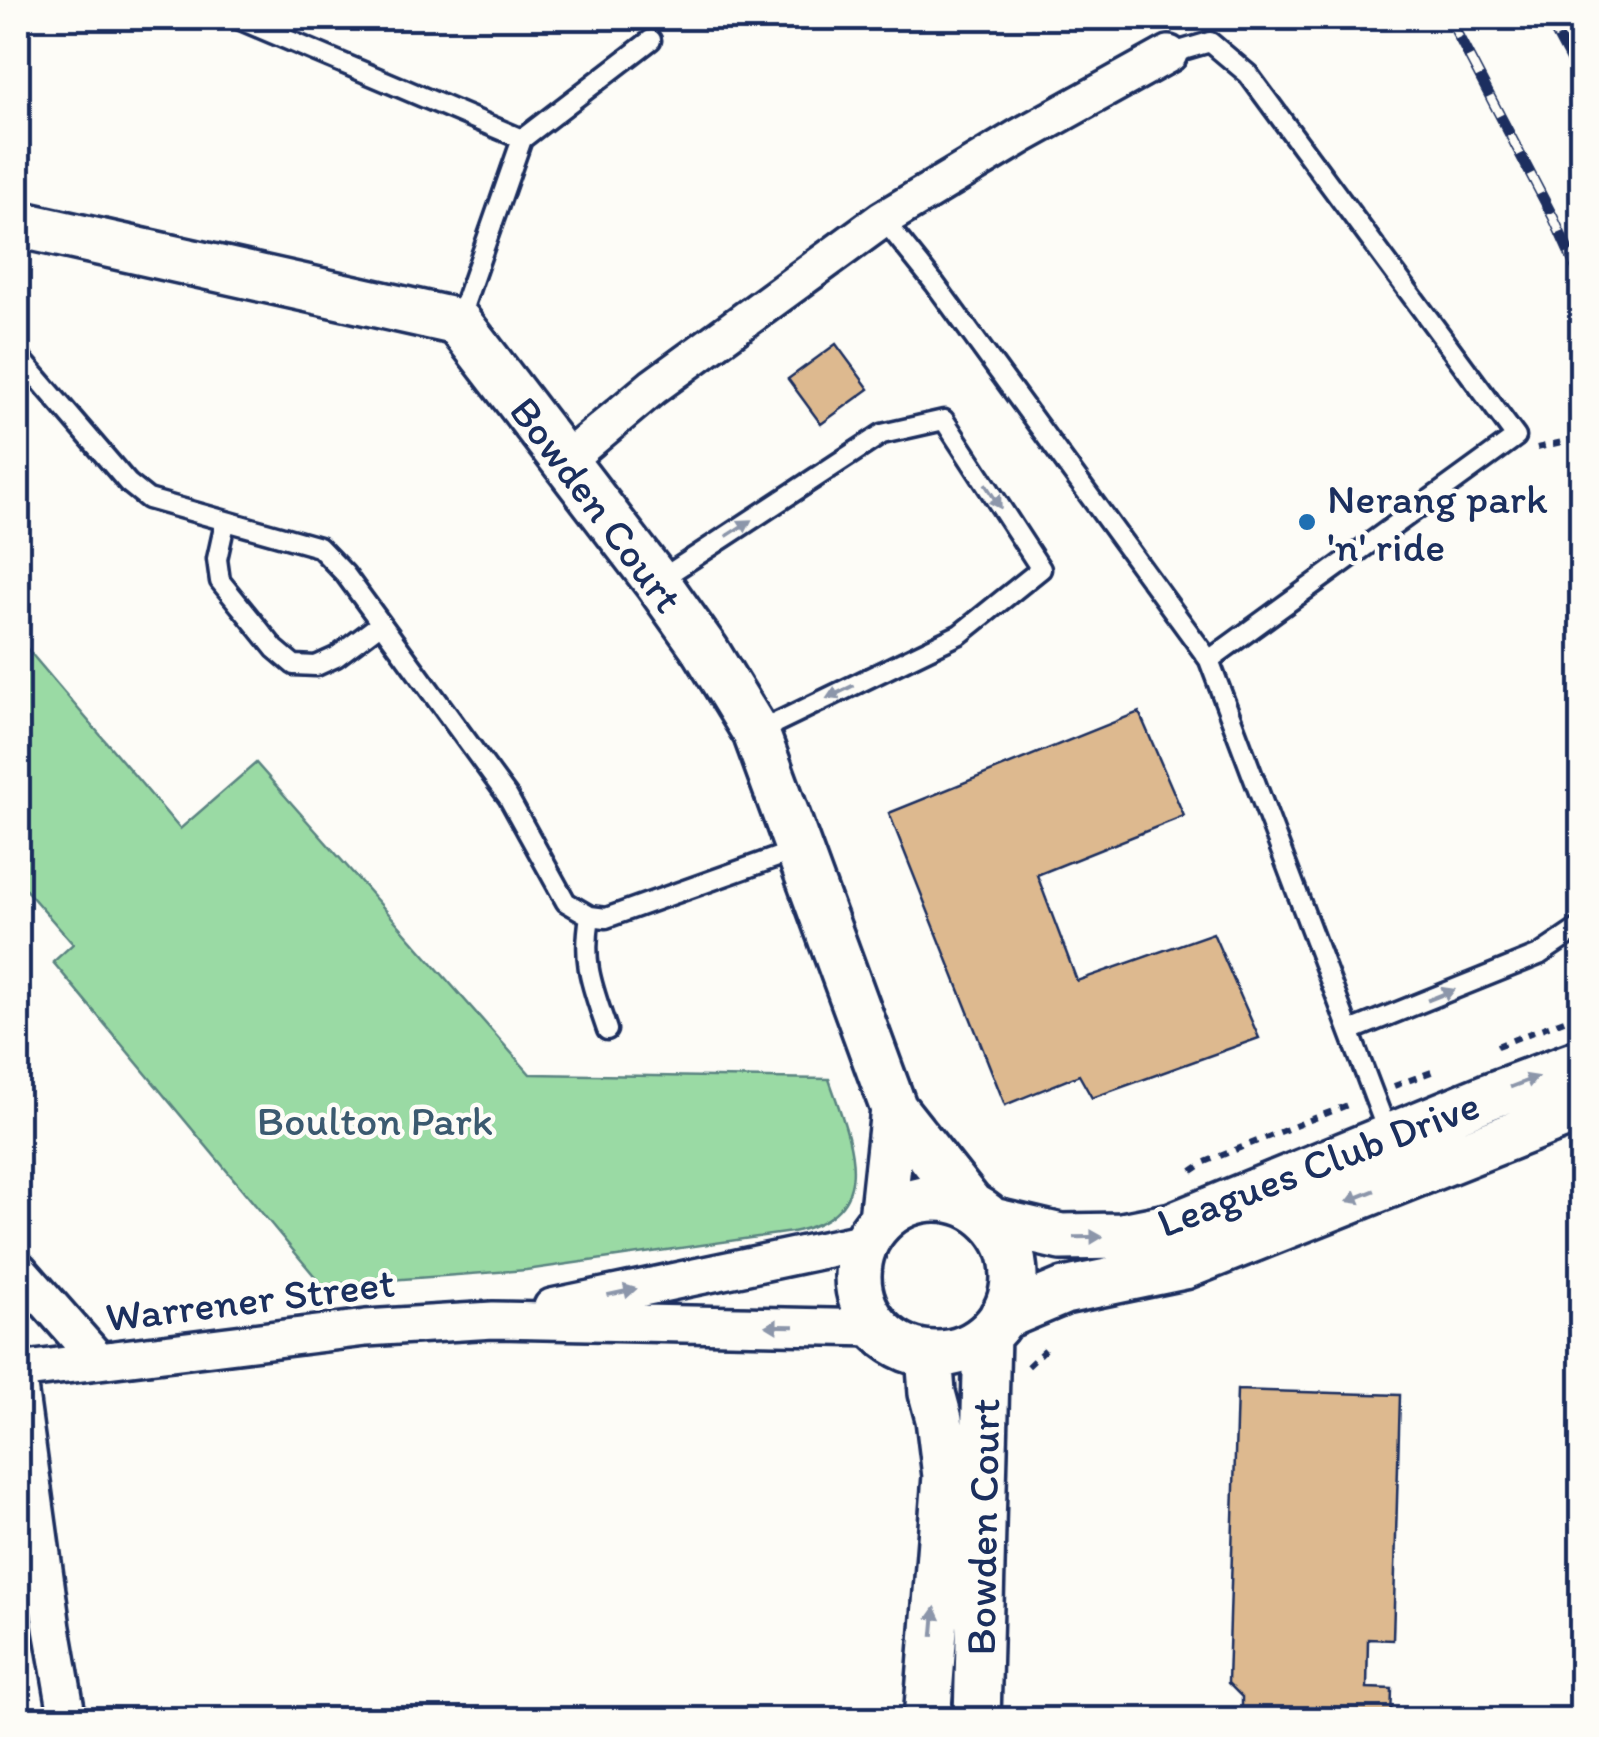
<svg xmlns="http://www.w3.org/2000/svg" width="1599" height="1737" font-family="Itim,sans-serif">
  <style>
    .green { fill: #9adaa4; stroke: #5a8481; stroke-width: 2.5 }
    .building { fill: #ddb98f; stroke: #1b2f5e; stroke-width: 2.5 }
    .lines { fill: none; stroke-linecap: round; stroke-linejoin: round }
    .service-casing { stroke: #1b2f5e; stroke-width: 25 }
    .minor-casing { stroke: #1b2f5e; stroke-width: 42 }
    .tertiary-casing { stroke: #1b2f5e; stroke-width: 52 }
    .path { stroke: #1b2f5e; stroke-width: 6; stroke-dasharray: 8 8; stroke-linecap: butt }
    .service { stroke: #fdfcf7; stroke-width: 18 }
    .minor { stroke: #fdfcf7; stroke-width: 35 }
    .tertiary { stroke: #fdfcf7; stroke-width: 45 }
    .rail-casing { stroke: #1b2f5e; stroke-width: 11 }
    .rail { stroke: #fdfcf7; stroke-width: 8; stroke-dasharray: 22; stroke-linecap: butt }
    .oneway { fill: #8c96aa }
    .poi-dot { fill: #1f6fb2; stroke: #fdfcf7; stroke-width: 4 }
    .labels { text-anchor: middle; stroke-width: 9; stroke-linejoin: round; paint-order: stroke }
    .poi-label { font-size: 42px; fill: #1b2f5e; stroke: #fdfcf7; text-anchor: start }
    .street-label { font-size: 42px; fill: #1b2f5e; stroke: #fdfcf7 }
    .park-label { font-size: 42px; fill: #3b5a70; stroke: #fdfcf7 }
  </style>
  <rect width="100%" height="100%" fill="#fdfcf7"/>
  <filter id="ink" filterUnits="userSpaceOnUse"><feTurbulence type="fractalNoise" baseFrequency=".01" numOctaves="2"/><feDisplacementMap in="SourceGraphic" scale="20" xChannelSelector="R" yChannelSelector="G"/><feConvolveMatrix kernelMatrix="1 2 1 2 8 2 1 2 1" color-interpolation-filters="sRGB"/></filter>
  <g filter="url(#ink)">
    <!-- green -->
    <path class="green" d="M 18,638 L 180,829 L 256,763 L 530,1074 L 829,1079 C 850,1140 884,1213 792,1232 L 526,1270 L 322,1285 L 53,962 L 73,944 L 18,881 Z"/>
    <!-- building -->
    <path class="building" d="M 836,344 L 869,389 L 821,424 L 788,379 Z
      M 1139,712 L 1184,816 L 1037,875 L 1077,981 L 1213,933 L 1259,1038 L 1092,1098 L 1079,1075 L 1005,1105 L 889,813 Z
      M 1237,1390 L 1400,1395 L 1393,1640 L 1368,1639 L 1367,1688 L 1392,1689 L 1391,1720 L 1242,1720 L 1242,1697 L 1228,1683 Z"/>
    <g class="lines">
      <defs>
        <path id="service" d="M 236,18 L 522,139
          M 1169,54 L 1210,42 L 1248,74 L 1516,437 L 1209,660
          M 883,219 L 935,284 L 1209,660 L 1389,1136
          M 458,322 L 522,139 L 651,40
          M 18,355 L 128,483 L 148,499 L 319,547 L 345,574 L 508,797 L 566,902 L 590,916 L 606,918 L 800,849
          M 225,523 L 217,559 L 220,581 L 275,649 L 294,665 L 316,666 L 336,657 L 380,624
          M 658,581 L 882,434 L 944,420 L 1041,569 L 960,634 L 757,732
          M 590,916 C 582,965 592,985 607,1030
          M 1350,1031 L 1539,955 L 1582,926"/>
        <path id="minor" d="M 566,460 L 653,387 L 883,219 L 1021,136 L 1169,54
          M 18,1269 L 99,1361
          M 552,1307 L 866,1241
          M 18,1371 L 366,1328 L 493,1320 L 877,1328
          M 18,1379 L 52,1628 L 68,1720"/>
        <path id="tertiary" d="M 18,224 L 458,322 L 657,582 L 706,651 L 756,733 L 894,1109 L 970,1205
          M858 1276a78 78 0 1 1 156 0a78 78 0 1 1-156 0Z
          M 882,1219 L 894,1109
          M 992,1221 L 1061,1237 L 1122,1236 L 1172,1226 L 1487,1097 L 1582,1062
          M 1002,1317 L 1064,1291 L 1184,1266 L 1582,1108
          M 927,1720 L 946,1476 L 939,1419 L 932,1393 L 929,1354
          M 977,1720 L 987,1335"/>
      </defs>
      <!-- service casing -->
      <use href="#service" class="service-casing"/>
      <!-- minor casing -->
      <use href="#minor" class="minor-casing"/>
      <!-- tertiary casing -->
      <use href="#tertiary" class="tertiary-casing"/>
      <!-- path -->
      <path class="path" d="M 1537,448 L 1582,437
        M 1497,1046 L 1582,1013
        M 1394,1086 L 1434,1071
        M 1192,1171 L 1205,1162 L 1350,1104
        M 1028,1366 L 1051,1344"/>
      <!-- service -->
      <use href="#service" class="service"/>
      <!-- minor -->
      <use href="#minor" class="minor"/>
      <!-- tertiary -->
      <use href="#tertiary" class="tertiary"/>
      <defs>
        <path id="rail" d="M 1449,18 L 1553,217 L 1582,281
          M 1548,18 L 1582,82"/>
      </defs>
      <!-- rail casing -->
      <use href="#rail" class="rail-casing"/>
      <!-- rail -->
      <use href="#rail" class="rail"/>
    </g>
    <!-- one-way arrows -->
    <defs><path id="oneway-solid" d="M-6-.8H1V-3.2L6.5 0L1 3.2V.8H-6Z" transform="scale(2.5)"/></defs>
    <g class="oneway">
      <use href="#oneway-solid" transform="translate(993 496) rotate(57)"/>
      <use href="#oneway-solid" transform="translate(739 528) rotate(-33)"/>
      <use href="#oneway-solid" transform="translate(840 692) rotate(154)"/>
      <use href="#oneway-solid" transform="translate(1441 995) rotate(-22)"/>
      <use href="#oneway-solid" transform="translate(1524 1082) rotate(-21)"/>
      <use href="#oneway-solid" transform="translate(1361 1196) rotate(158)"/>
      <use href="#oneway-solid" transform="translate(1088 1237) rotate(-1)"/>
      <use href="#oneway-solid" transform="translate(622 1292) rotate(-12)"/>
      <use href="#oneway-solid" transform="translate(780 1326) rotate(-179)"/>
      <use href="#oneway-solid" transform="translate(934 1622) rotate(-85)"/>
    </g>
  </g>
  <!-- markers -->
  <circle class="poi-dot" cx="1307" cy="522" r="10"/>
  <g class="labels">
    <!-- poi labels -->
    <g class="poi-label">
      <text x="1327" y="513">Nerang park<tspan x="1327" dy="48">'n' ride</tspan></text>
    </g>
    <!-- street labels -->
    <g class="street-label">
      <text transform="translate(597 504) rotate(53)" y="15">Bowden Court</text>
      <text transform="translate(1318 1163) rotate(-21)" y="15">Leagues Club Drive</text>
      <text transform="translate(250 1299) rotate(-7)" y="15">Warrener Street</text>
      <text transform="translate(982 1527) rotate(-89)" y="15">Bowden Court</text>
    </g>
    <!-- park labels -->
    <g class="park-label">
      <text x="375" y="1135">Boulton Park</text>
    </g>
  </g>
  <!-- margin -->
  <rect width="1599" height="1737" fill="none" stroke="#fdfcf7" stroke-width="60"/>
  <rect x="30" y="30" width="1539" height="1677" fill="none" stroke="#1b2f5e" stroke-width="4" filter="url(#ink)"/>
</svg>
